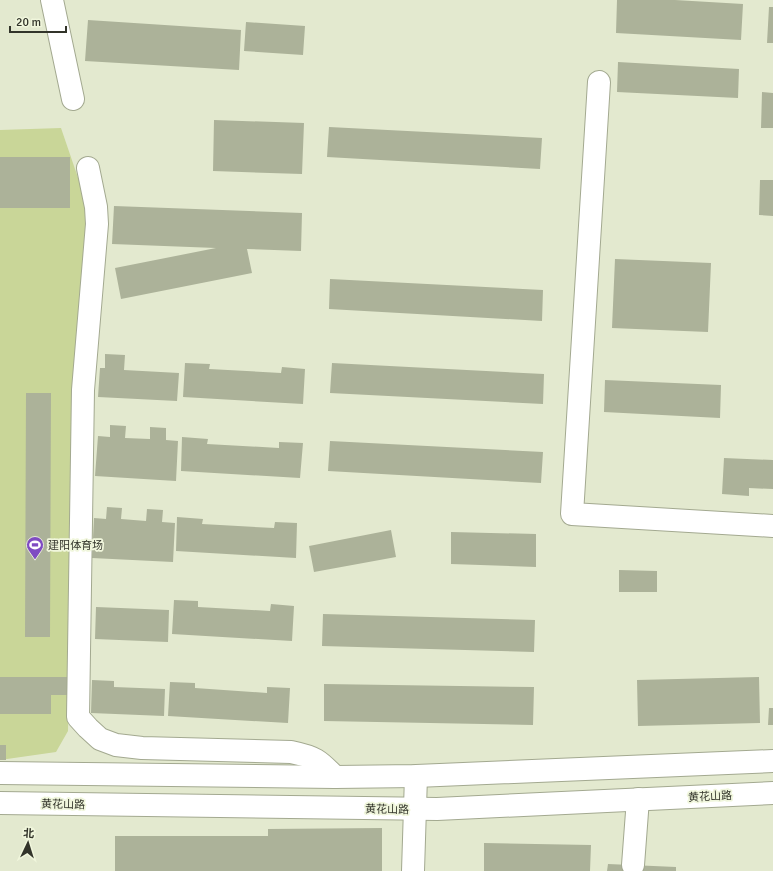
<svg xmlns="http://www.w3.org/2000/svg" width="773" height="871" font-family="Signika,'Noto Sans SC',sans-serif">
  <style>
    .green { fill: #c9d698 }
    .building { fill: #acb299 }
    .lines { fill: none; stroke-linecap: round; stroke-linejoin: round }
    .minor-casing { stroke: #a3a990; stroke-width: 24 }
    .major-casing { stroke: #a3a990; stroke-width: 24 }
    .minor { stroke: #fff; stroke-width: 22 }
    .major { stroke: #fff; stroke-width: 22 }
    .labels { text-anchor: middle; stroke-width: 3.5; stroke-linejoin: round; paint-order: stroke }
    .poi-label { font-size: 11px; fill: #32342a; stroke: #f0f6dc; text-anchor: start }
    .street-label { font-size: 11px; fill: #32342a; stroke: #f0f6dc }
  </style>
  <rect width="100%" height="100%" fill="#e3e9cf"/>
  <!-- green -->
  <path class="green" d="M 61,128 L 89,210 L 73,388 L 68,731 L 56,752 L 0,760 L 0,130 Z"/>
  <!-- building -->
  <path class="building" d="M 617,0 L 675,0 L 743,4 L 741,40 L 616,33 Z
    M 769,7 L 773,7 L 773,43 L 767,43 Z
    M 88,20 L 241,30 L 239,70 L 85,61 Z
    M 246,22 L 305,26 L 303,55 L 244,51 Z
    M 618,62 L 739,69 L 738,98 L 617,92 Z
    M 762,92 L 773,93 L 773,128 L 761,128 Z
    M 214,120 L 304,123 L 302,174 L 213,171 Z
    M 329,127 L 542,138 L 540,169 L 327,157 Z
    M 0,157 L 70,157 L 70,208 L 0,208 Z
    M 760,180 L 773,180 L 773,216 L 759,215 Z
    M 114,206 L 302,213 L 301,251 L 247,249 L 252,273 L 121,299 L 115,268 L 216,248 L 112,244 Z
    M 615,259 L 711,263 L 708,332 L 612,328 Z
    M 330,279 L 543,290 L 542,321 L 329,309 Z
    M 105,354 L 125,355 L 124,370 L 179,373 L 177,401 L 98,397 L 100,368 L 105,368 Z
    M 185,363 L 210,364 L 209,369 L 281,373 L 282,367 L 305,369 L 303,404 L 183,397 Z
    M 332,363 L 544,374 L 543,404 L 330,393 Z
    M 605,380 L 721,385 L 720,418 L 604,412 Z
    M 26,393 L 51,393 L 50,637 L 25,637 Z
    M 110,425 L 126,426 L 125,438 L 150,439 L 150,427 L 166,428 L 166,440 L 178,441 L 176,481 L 95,476 L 98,436 L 110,437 Z
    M 182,437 L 208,439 L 207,444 L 279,448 L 279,442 L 303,443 L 300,478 L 181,471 Z
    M 330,441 L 543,452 L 541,483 L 328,471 Z
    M 724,458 L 773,460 L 773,489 L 749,488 L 749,496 L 722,494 Z
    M 107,507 L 122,508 L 121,519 L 146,521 L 147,509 L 163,510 L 162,522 L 175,523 L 173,562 L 92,558 L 94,518 L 106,519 Z
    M 177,517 L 203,519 L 202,524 L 274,528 L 275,522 L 297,523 L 296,558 L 176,551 Z
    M 391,530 L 396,557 L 314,572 L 309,546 Z
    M 451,532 L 536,534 L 536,567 L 451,564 Z
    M 619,570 L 657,571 L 657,592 L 619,592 Z
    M 174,600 L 198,601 L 198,607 L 270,611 L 271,604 L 294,606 L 292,641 L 172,634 Z
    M 96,607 L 169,610 L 168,642 L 95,639 Z
    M 323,614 L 535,620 L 534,652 L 322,646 Z
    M 0,677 L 67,677 L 67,695 L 51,695 L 51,714 L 0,714 Z
    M 759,677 L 760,723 L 638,726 L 637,680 Z
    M 92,680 L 114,681 L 114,687 L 165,689 L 164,716 L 91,713 Z
    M 170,682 L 195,683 L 195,688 L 267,693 L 267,687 L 290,688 L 288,723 L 168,716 Z
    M 324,684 L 534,687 L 533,725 L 324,721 Z
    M 769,708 L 773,708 L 773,725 L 768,725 Z
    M 0,745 L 6,745 L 6,760 L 0,760 Z
    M 382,828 L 382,871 L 115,871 L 115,836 L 268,836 L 268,829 Z
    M 484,843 L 591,845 L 590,871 L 484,871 Z
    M 608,864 L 676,867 L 676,871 L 607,871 Z"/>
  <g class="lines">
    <defs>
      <path id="minor" d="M 52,0 L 73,99
        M 599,82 L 572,514 L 773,526
        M 88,168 L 96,207 L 97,224 L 83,390 L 78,717 L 88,728 L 100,739 L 116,745 L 142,748 L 291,752 C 315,757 319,760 335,777
        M 633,865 L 638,799
        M 413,871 L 416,776"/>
      <path id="major" d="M 0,773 L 335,777 L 416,776 L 773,761
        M 0,803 L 437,809 L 773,793"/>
    </defs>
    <!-- minor casing -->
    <use href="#minor" class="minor-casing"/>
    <!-- major casing -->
    <use href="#major" class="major-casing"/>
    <!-- minor -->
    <use href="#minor" class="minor"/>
    <!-- major -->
    <use href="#major" class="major"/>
  </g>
  <!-- icons -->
  <defs>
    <symbol id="stadium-pin" viewBox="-11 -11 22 30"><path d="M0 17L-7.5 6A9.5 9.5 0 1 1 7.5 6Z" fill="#7f4bc2" stroke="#f0f6dc"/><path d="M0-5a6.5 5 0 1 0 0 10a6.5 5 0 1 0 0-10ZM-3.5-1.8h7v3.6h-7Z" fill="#fff"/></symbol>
  </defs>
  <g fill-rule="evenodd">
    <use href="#stadium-pin" x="25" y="535" width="20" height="27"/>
  </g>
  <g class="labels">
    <!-- poi labels -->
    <g class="poi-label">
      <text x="48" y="549">建阳体育场</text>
    </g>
    <!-- street labels -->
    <g class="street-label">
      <text transform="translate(710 796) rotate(-3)" y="4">黄花山路</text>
      <text transform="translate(63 804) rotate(1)" y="4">黄花山路</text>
      <text transform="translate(387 809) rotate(1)" y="4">黄花山路</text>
    </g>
  </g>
  <!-- north arrow -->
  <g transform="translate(28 843) rotate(4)" stroke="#f0f6dc" stroke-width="3" paint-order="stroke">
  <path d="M0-3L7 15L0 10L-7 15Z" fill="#32342a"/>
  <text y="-6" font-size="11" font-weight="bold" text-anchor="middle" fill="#32342a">北</text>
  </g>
  <!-- scale -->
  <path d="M10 26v6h56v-6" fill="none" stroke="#32342a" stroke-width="2"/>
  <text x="16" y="26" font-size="12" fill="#32342a" stroke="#f0f6dc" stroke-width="3" paint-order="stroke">20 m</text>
</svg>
